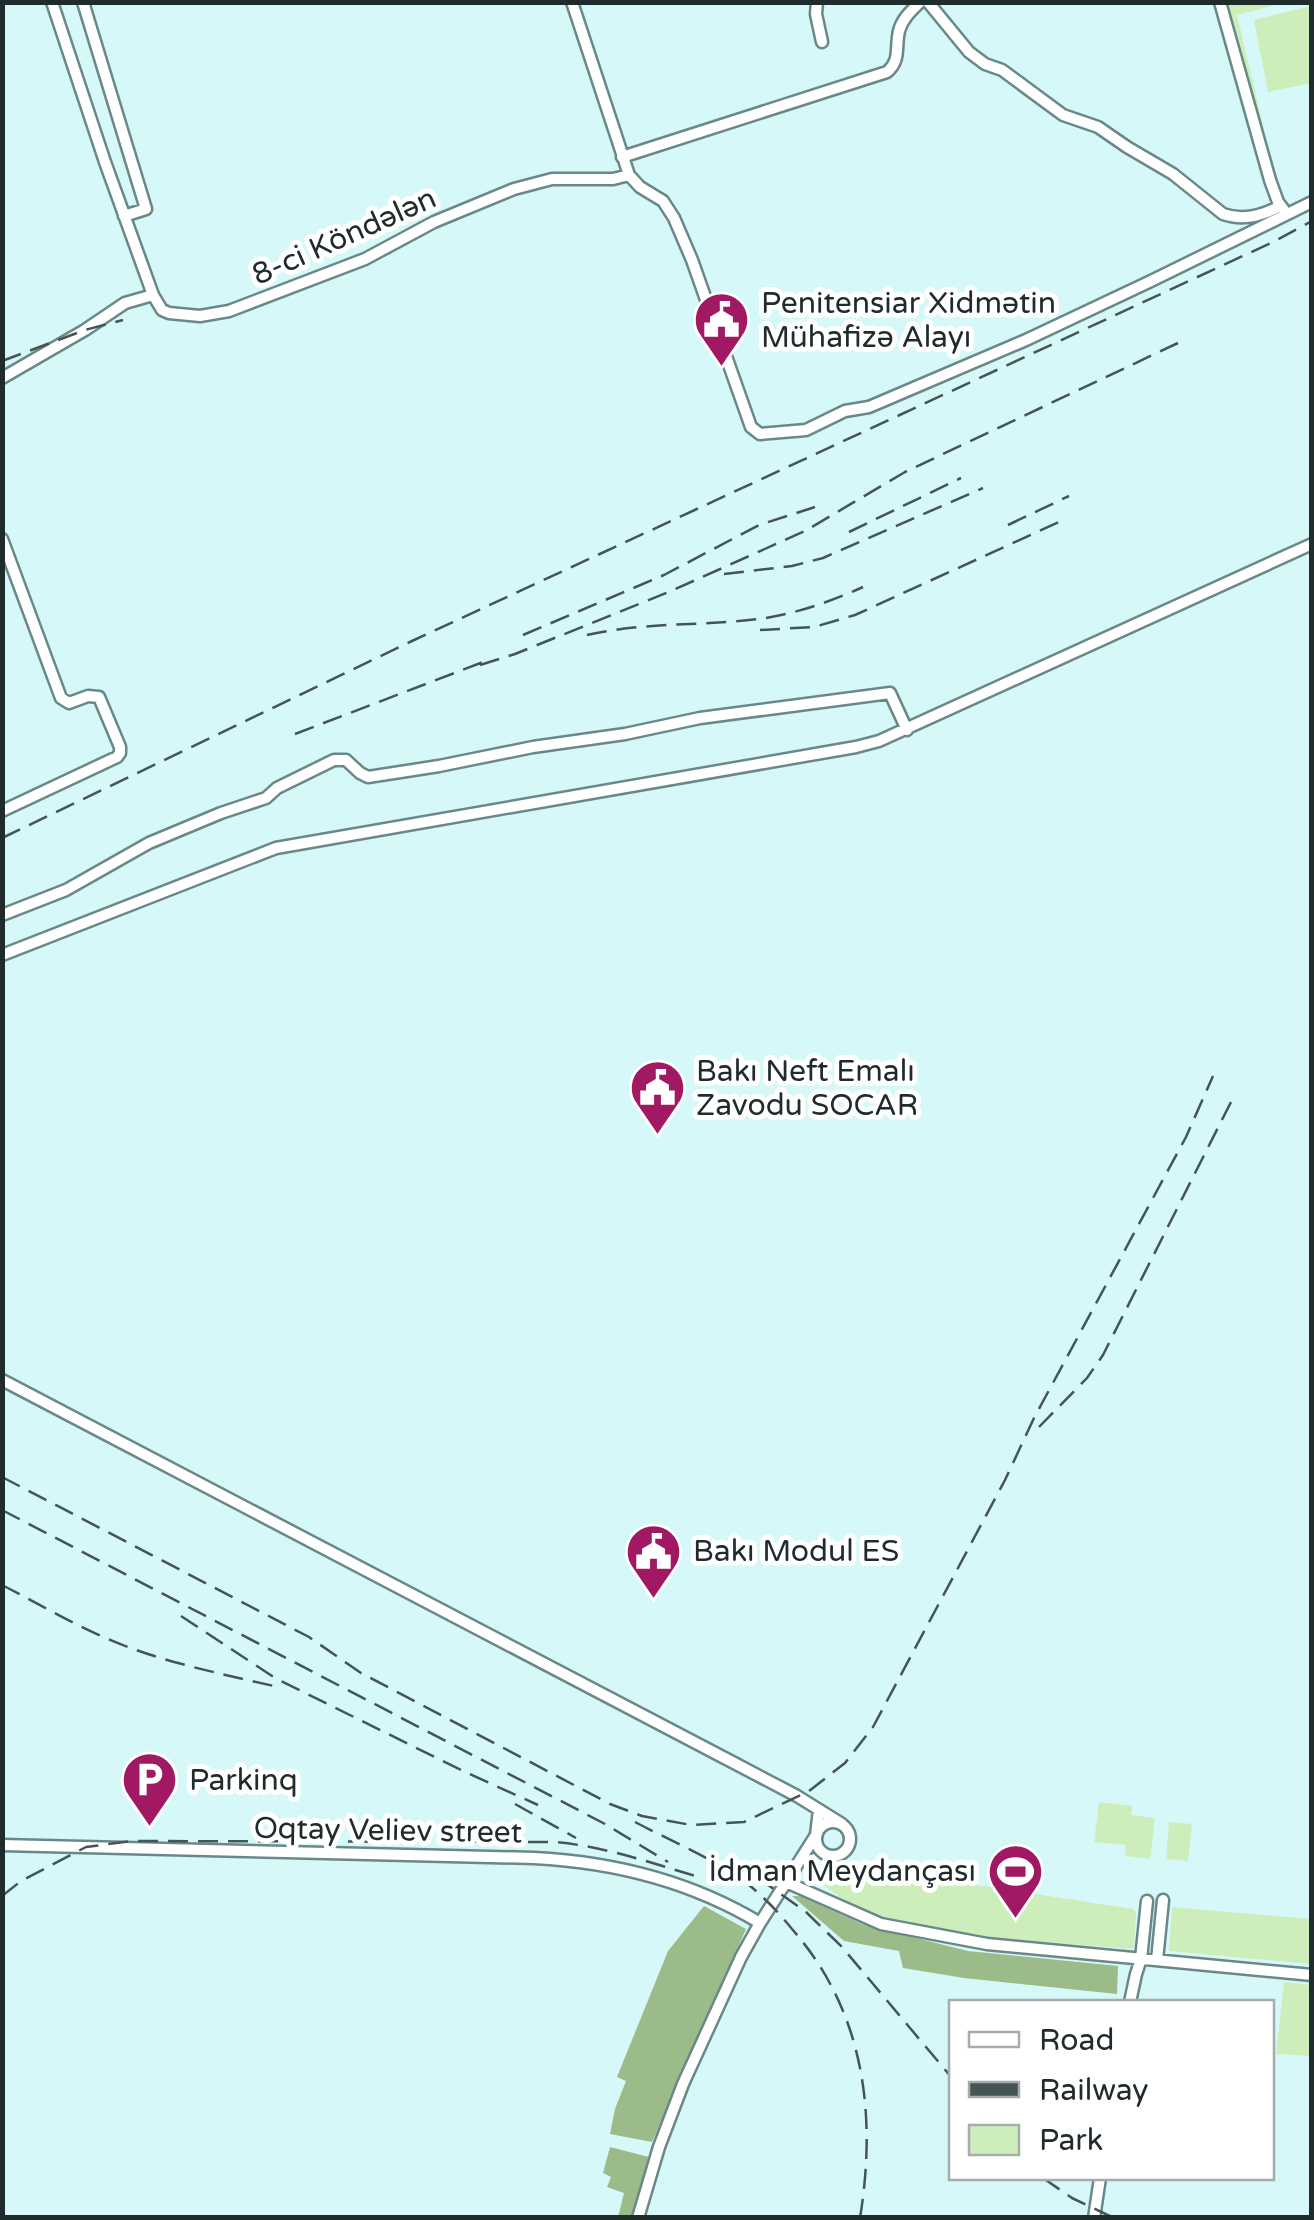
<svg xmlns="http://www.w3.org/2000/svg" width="1314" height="2220" font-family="'Varela Round',sans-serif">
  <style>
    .green { fill: #cdeebb }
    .forest { fill: #9bbb89 }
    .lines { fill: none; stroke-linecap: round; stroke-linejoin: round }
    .minor-casing { stroke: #6a8888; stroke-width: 15 }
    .minor { stroke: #fff; stroke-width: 10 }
    .rail { stroke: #455555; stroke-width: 2.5; stroke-dasharray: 20 10; stroke-linecap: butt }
    .labels { text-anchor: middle; stroke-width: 10; stroke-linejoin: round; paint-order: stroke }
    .street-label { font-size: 30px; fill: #202c2c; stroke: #fff }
    .poi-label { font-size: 30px; fill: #202c2c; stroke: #fff; text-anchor: start }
  </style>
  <rect width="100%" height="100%" fill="#d7f8f8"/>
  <!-- green -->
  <path class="green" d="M 1224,3 L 1284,3 L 1237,15 L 1267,142 L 1265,142 Z
    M 1311,6 L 1311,83 L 1268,92 L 1254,20 Z
    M 1099,1802 L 1132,1806 L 1131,1815 L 1155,1818 L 1150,1859 L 1125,1856 L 1126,1845 L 1094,1842 Z
    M 1169,1822 L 1192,1824 L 1188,1861 L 1166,1859 Z
    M 834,1863 L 1133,1909 L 1136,1913 L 1134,1947 L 1130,1949 L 976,1936 L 882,1919 L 851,1905 L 817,1880 L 816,1869 L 825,1864 Z
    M 1172,1907 L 1311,1919 L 1311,1964 L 1169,1951 Z
    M 1284,1982 L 1311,1985 L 1311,2056 L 1276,2054 Z"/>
  <!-- forest -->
  <path class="forest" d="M 792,1896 L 800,1896 L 864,1925 L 968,1951 L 1118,1966 L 1117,1994 L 964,1978 L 903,1968 L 899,1951 L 844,1941 Z
    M 704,1906 L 746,1929 L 652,2142 L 610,2134 L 615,2109 L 626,2081 L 617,2077 L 668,1951 Z
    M 610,2147 L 649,2157 L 632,2217 L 618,2217 L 624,2193 L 607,2187 L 611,2177 L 603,2173 Z"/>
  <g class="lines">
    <defs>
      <path id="minor" d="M 52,2 L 105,162 L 153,295 L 162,310 L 169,313 L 200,316 L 229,311 L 365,259 L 434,222 L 514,189 L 552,179 L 613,179 L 629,175
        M 83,2 L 146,209 L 124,216
        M 572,2 L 629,175 L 640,187 L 663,201 L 674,218 L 692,260 L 751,427 L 760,434 L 806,430 L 845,411 L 869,407 L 1026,340 L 1151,281 L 1312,202
        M 817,2 L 816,14 L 822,42
        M 928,2 L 969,52 L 985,64 L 1002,70 L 1063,115 L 1098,127 L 1127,147 L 1173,174 L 1223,214 C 1243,221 1262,216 1280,206
        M 1220,2 L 1270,180 L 1278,202 L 1284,210
        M 622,157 L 887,72 C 901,60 895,48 899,31 C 902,19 911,11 920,2
        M 2,378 L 85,330 L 125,303 L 153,295
        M 2,539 L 61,698 L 69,703 L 88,696 L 99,697 L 120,747 L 120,753 L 117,757 L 2,811
        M 2,915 L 66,890 L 149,843 L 221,813 L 266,798 L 277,788 L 334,760 L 346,760 L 360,773 L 368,777 L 439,766 L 533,747 L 625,734 L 700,718 L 890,693 L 907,730
        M 2,955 L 276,848 L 856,747 L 879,741 L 1312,544
        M 2,1380 L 738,1765 L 797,1796 L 842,1824
        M816 1839a17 17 0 1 1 34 0a17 17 0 1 1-34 0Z
        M 2,1845 L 534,1858 C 613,1862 692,1882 760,1923
        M 786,1882 L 881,1924 L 987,1944 L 1312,1975
        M 1157,1960 L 1163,1900
        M 1130,2002 L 1136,1974 L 1141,1959 L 1147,1901
        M 638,2218 L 659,2147 L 683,2084 L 741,1957 L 760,1923 L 816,1835 L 819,1810
        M 1094,2218 L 1100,2178"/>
    </defs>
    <!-- minor casing -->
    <use href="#minor" class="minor-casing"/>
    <!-- minor -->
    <use href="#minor" class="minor"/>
    <!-- rail -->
    <path class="rail" d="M 2,361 L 85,330 L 123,320
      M 1008,525 L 1069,496
      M 849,532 L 961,478
      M 724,574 L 792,566 L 823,558 L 983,488
      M 760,630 L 814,627 L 855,615 L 1059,522
      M 523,635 L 664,575 L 759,525 L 815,507
      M 587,635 C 644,622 702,626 759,619 C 795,614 830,602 863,587
      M 480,665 L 515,654 L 671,591 L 805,531 L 905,472 L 1178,343
      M 295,734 L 491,659
      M 2,838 L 412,641 L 1273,242 L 1312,221
      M 1039,1427 L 1087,1378 L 1103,1355 L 1231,1102
      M 2,1477 L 309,1637 L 361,1673 L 610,1804 L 642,1816 L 691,1825 L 744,1822 L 809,1791 L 845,1763 L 873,1727 L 1005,1480 L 1034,1418 L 1186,1137 L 1213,1076
      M 2,1510 L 605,1824 L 668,1862
      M 2,1585 C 43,1606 84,1631 128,1647 C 176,1665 227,1675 278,1687
      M 181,1616 L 275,1678 L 463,1771 L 538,1805
      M 515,1804 L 576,1838
      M 635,1822 C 673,1842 715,1859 749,1885 C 765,1898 779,1913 792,1929 C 864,2011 877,2113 860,2218
      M 757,1877 L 806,1912 L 842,1947 L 952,2078
      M 2,1896 L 21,1881 L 86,1847 L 132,1841 L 554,1842 C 604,1846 651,1863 699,1877
      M 1043,2178 L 1072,2198 L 1114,2218"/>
  </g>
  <!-- icons -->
  <defs>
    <symbol id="civic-pin" viewBox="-11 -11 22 30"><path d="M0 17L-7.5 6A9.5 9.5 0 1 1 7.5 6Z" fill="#a11863" stroke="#fff"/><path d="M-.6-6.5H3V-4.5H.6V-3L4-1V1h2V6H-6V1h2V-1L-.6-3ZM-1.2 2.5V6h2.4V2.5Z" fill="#fff"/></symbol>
    <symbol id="parking-pin" viewBox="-11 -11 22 30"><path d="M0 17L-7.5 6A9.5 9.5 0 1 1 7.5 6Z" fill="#a11863" stroke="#fff"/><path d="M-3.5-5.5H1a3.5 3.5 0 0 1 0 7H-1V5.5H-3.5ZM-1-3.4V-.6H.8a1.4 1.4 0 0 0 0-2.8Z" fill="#fff"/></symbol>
    <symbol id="stadium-pin" viewBox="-11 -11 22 30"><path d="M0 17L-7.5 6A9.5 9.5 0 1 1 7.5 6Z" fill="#a11863" stroke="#fff"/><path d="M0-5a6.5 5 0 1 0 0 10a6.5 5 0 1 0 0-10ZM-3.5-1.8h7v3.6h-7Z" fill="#fff"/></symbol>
  </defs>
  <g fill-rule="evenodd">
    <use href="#civic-pin" x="690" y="288" width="63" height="86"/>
    <use href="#civic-pin" x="626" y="1056" width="63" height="86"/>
    <use href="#civic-pin" x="622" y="1520" width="63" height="86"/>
    <use href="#parking-pin" x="118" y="1748" width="63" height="86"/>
    <use href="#stadium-pin" x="984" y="1840" width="63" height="86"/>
  </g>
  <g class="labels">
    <!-- street labels -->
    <g class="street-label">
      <text transform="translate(344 236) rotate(-24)" y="10">8-ci Köndələn</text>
      <text transform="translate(388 1830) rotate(1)" y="10">Oqtay Veliev street</text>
    </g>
    <!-- poi labels -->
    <g class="poi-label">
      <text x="761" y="313">Penitensiar Xidmətin<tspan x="761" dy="34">Mühafizə Alayı</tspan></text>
      <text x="696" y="1081">Bakı Neft Emalı<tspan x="696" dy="34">Zavodu SOCAR</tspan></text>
      <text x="693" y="1561">Bakı Modul ES</text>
      <text x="189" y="1790">Parkinq</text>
      <text x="976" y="1881" text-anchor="end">İdman Meydançası</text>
    </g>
  </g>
  <!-- border -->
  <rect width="1314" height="2220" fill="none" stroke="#202c2c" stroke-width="10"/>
  <!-- legend -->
  <rect x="949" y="2000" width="325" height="180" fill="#ffffff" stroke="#a6abab" stroke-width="2.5"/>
  <rect x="969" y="2032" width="50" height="15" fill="#ffffff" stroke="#a6abab" stroke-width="2.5"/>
  <text x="1039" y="2050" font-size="30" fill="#202c2c">Road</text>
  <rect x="969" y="2082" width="50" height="15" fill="#455555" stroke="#a6abab" stroke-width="2.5"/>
  <text x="1039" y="2100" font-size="30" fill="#202c2c">Railway</text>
  <rect x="969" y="2125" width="50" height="30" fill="#cdeebb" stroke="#a6abab" stroke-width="2.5"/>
  <text x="1039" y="2150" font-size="30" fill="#202c2c">Park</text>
</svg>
